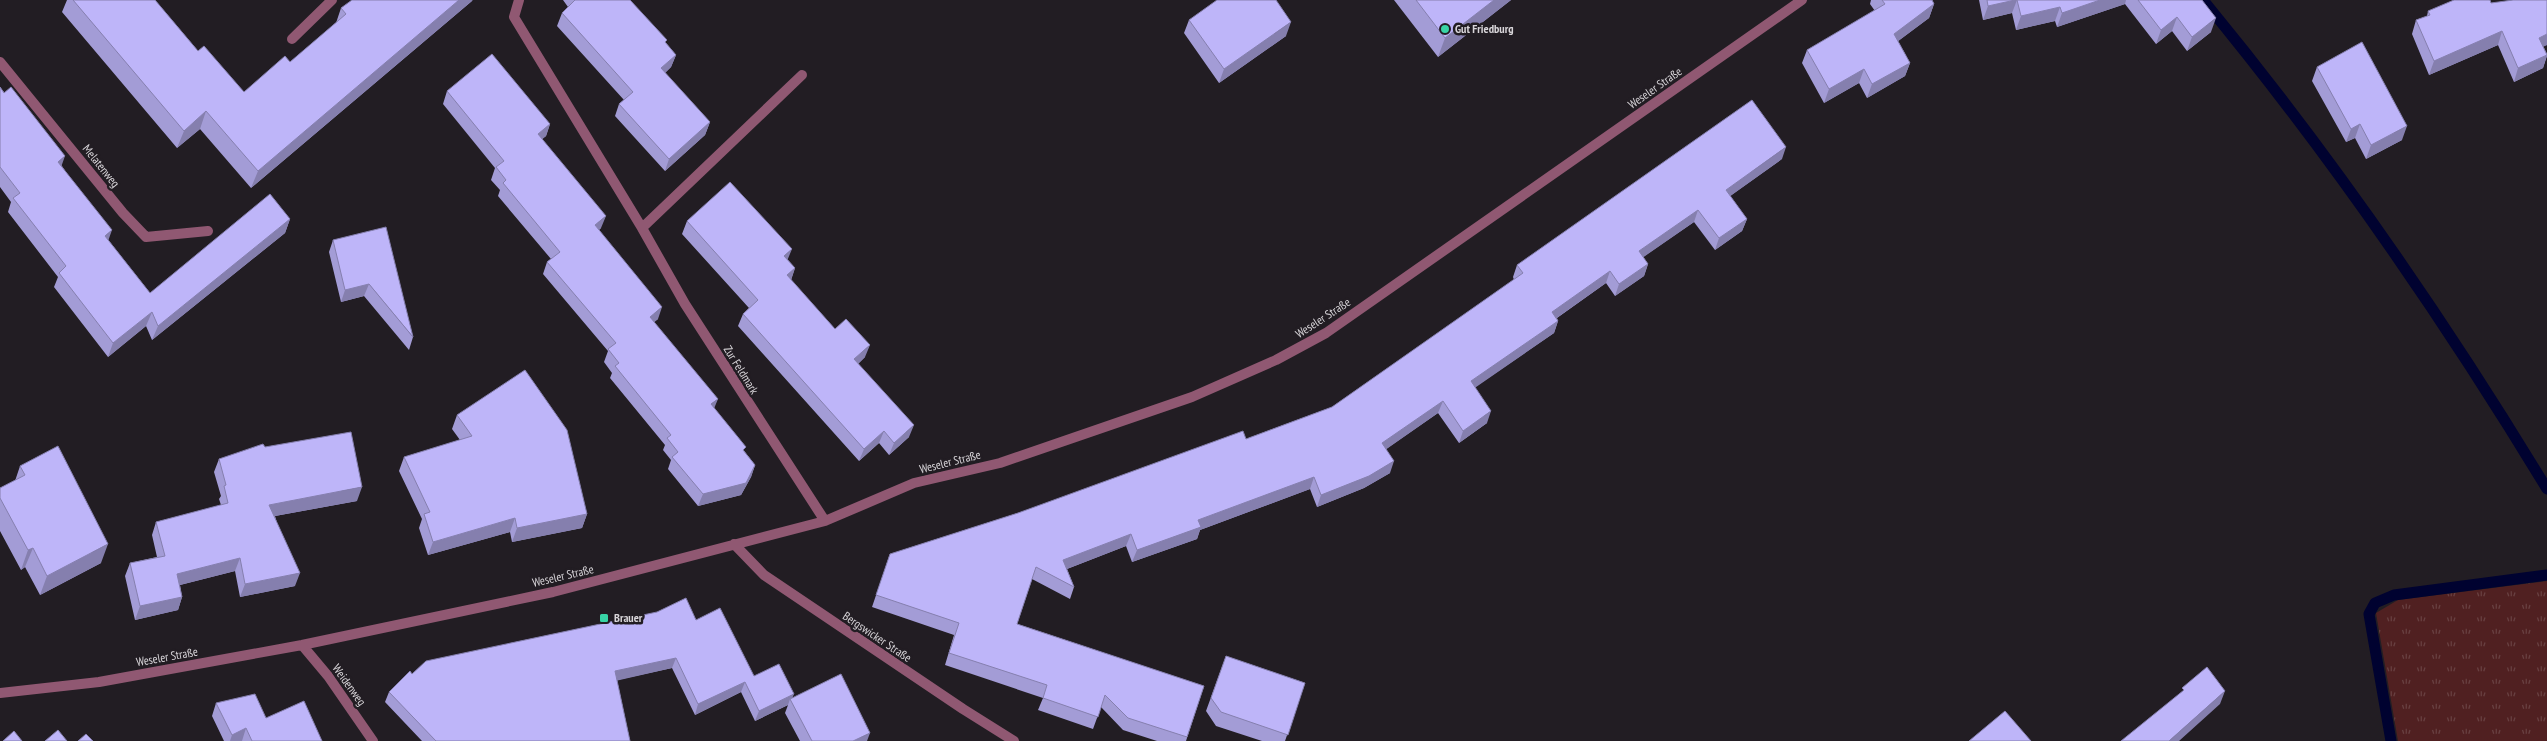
<svg xmlns="http://www.w3.org/2000/svg" width="2547" height="741" font-family="'PT Sans Narrow',sans-serif">
  <style>
    .grass { fill: url(#grass-tufts) }
    .lines { fill: none; stroke-linecap: round; stroke-linejoin: round }
    .stream { stroke: #000230; stroke-width: 11 }
    .street { stroke: #905872; stroke-width: 10 }
    .wall { fill: #a39cd6 }
    .shaded-wall { fill: #857fae }
    .building { fill: #beb5f9; stroke: #857fae }
    .poi-dot { fill: #38d4a6; stroke: #221d23; stroke-width: 2 }
    .labels { text-anchor: middle; stroke-width: 5; stroke-linejoin: round; paint-order: stroke }
    .poi-label { font-size: 12px; font-weight: bold; fill: #d8d5d9; stroke: #221d23; text-anchor: start }
    .street-label { font-size: 12px; fill: #d8d5d9; stroke: #221d23 }
  </style>
  <defs>
    <pattern id="grass-tufts" width="24" height="20" patternUnits="userSpaceOnUse" patternTransform="scale(1.25)"><rect width="24" height="20" fill="#502021"/><path d="M3 7l-1-3M5 7V3M7 7l1-3M15 17l-1-3M17 17v-4M19 17l1-3" fill="none" stroke="#684041"/></pattern>
  </defs>
  <rect width="100%" height="100%" fill="#221d23"/>
  <!-- grass -->
  <path class="grass" d="M 2547,581 L 2547,741 L 2398,741 L 2376,613 L 2398,600 Z"/>
  <g class="lines">
    <!-- stream -->
    <path class="stream" d="M 2203,0 C 2330,154 2444,319 2547,489
      M 2391,741 L 2369,614 L 2375,603 L 2394,595 L 2547,575"/>
    <!-- street -->
    <path class="street" d="M 519,0 L 514,17 L 642,228 L 685,304 L 825,521
      M 292,39 L 332,0
      M 0,62 L 123,213 L 146,237 L 208,231
      M 642,228 L 802,75
      M 734,544 L 764,575 L 963,709 L 1014,741
      M 302,645 L 328,676 L 373,741
      M 0,693 L 99,682 L 302,645 L 553,592 L 825,521 L 914,483 L 1000,463 L 1192,397 L 1276,360 L 1326,333 L 1802,0"/>
  </g>
  <!-- wall -->
  <path class="wall" d="M 67,0 L 155,0 L 198,51 L 244,92 L 290,62 L 336,23 L 341,8 L 472,1 L 251,188 L 200,129 L 177,148 L 62,12 Z
    M 563,0 L 630,0 L 676,55 L 671,67 L 665,73 L 710,122 L 705,135 L 665,171 L 615,116 L 619,104 L 624,100 L 557,26 L 562,13 L 568,7 Z
    M 1394,0 L 1511,0 L 1438,57 Z
    M 1871,0 L 1932,0 L 1934,4 L 1929,18 L 1898,41 L 1910,63 L 1905,76 L 1867,98 L 1859,83 L 1824,103 L 1802,63 L 1807,50 L 1875,11 L 1870,4 Z
    M 1979,0 L 2202,0 L 2211,32 L 2187,51 L 2172,31 L 2156,44 L 2125,4 L 2057,27 L 2055,21 L 2016,30 L 2012,13 L 1983,20 Z
    M 2547,0 L 2547,45 L 2543,46 L 2547,54 L 2547,56 L 2543,68 L 2514,82 L 2498,45 L 2429,75 L 2412,34 L 2416,20 L 2427,16 L 2428,11 L 2491,3 Z
    M 1189,20 L 1286,36 L 1219,83 L 1184,33 Z
    M 2317,67 L 2402,140 L 2366,159 L 2355,138 L 2346,142 L 2312,81 Z
    M 0,87 L 62,166 L 109,241 L 150,293 L 290,219 L 285,233 L 152,340 L 146,326 L 108,357 L 54,287 L 58,277 L 8,212 L 11,202 L 0,187 Z
    M 447,91 L 550,124 L 546,136 L 542,139 L 601,228 L 599,230 L 658,319 L 654,322 L 745,452 L 755,465 L 751,477 L 741,495 L 698,506 L 668,469 L 671,460 L 663,450 L 665,445 L 610,378 L 612,373 L 604,362 L 608,351 L 543,274 L 547,262 L 551,259 L 498,196 L 500,190 L 491,180 L 495,168 L 443,104 Z
    M 1782,159 L 1730,196 L 1747,219 L 1742,231 L 1715,250 L 1694,222 L 1643,257 L 1648,264 L 1644,276 L 1615,296 L 1606,283 L 1557,318 L 1558,321 L 1554,333 L 1475,387 L 1487,423 L 1459,443 L 1438,413 L 1386,449 L 1390,473 L 1364,488 L 1317,507 L 1310,489 L 1200,530 L 1197,539 L 1132,562 L 1126,546 L 1067,569 L 1074,587 L 1070,599 L 1032,579 L 1017,624 L 1204,686 L 1186,741 L 1157,741 L 1123,730 L 1101,707 L 1093,729 L 1038,710 L 1043,698 L 945,665 L 954,635 L 872,607 L 890,554 L 1018,513 L 1246,439 L 1332,407 L 1514,280 L 1513,277 L 1517,265 Z
    M 687,221 L 788,260 L 795,268 L 791,280 L 835,329 L 865,357 L 858,364 L 909,437 L 889,455 L 879,443 L 859,461 L 738,326 L 743,314 L 749,308 L 682,234 Z
    M 333,240 L 413,337 L 409,350 L 364,296 L 341,302 L 329,252 Z
    M 457,415 L 587,514 L 582,528 L 512,542 L 510,532 L 428,555 L 419,528 L 422,519 L 399,471 L 404,457 L 460,440 L 452,429 Z
    M 265,447 L 357,501 L 275,516 L 295,586 L 240,597 L 235,571 L 180,585 L 182,597 L 178,610 L 135,620 L 125,576 L 130,563 L 157,557 L 152,535 L 156,522 L 221,505 L 219,499 L 221,496 L 214,472 L 219,459 Z
    M 20,466 L 101,563 L 40,595 L 25,567 L 21,570 L 0,531 L 0,488 L 15,481 Z
    M 696,620 L 754,676 L 867,741 L 800,741 L 785,713 L 788,705 L 755,721 L 741,692 L 695,715 L 672,668 L 617,680 L 630,741 L 422,741 L 385,702 L 389,692 L 412,674 Z
    M 1226,656 L 1305,683 L 1285,741 L 1262,741 L 1216,726 L 1206,711 Z
    M 216,703 L 266,718 L 322,741 L 224,741 L 212,716 Z"/>
  <!-- shaded-wall -->
  <path class="shaded-wall" d="M 459,0 L 473,0 L 251,188 L 258,171 Z
    M 1494,0 L 1511,0 L 1438,57 L 1445,38 Z
    M 2015,0 L 2017,0 L 2012,13 L 1983,20 L 1988,6 Z
    M 2100,0 L 2126,0 L 2125,4 L 2057,27 L 2062,13 Z
    M 1934,4 L 1929,18 L 1889,48 L 1894,34 Z
    M 2060,7 L 2055,21 L 2016,30 L 2021,16 Z
    M 2177,17 L 2172,31 L 2156,44 L 2161,30 Z
    M 2216,18 L 2211,32 L 2187,51 L 2192,37 Z
    M 1291,22 L 1286,36 L 1219,83 L 1224,69 Z
    M 2502,31 L 2498,45 L 2429,75 L 2434,61 Z
    M 2547,34 L 2547,45 L 2534,51 L 2539,38 Z
    M 676,55 L 671,67 L 656,81 L 661,68 Z
    M 2547,55 L 2543,68 L 2514,82 L 2518,68 Z
    M 1910,63 L 1905,76 L 1867,98 L 1872,84 Z
    M 1864,69 L 1859,83 L 1824,103 L 1829,89 Z
    M 206,111 L 200,129 L 177,148 L 184,131 Z
    M 710,122 L 705,135 L 665,171 L 669,159 Z
    M 550,124 L 546,136 L 534,146 L 538,134 Z
    M 2360,124 L 2355,138 L 2346,142 L 2351,129 Z
    M 2407,126 L 2402,140 L 2366,159 L 2371,145 Z
    M 1786,147 L 1782,159 L 1722,202 L 1726,190 Z
    M 65,156 L 60,170 L 58,162 Z
    M 1698,210 L 1694,222 L 1635,263 L 1639,251 Z
    M 606,216 L 601,228 L 590,237 L 595,225 Z
    M 290,219 L 285,233 L 152,340 L 158,326 Z
    M 1747,219 L 1742,231 L 1715,250 L 1719,238 Z
    M 112,230 L 107,244 L 105,236 Z
    M 792,249 L 787,261 L 784,256 Z
    M 1648,264 L 1644,276 L 1615,296 L 1619,284 Z
    M 795,268 L 791,280 L 787,275 Z
    M 1610,271 L 1606,283 L 1548,324 L 1552,312 Z
    M 369,284 L 364,296 L 341,302 L 345,290 Z
    M 662,307 L 658,319 L 646,329 L 650,317 Z
    M 152,312 L 146,326 L 108,357 L 113,343 Z
    M 1558,321 L 1554,333 L 1466,394 L 1471,381 Z
    M 870,345 L 865,357 L 850,371 L 854,359 Z
    M 718,399 L 713,411 L 711,404 Z
    M 1443,401 L 1438,413 L 1378,455 L 1382,443 Z
    M 1491,411 L 1487,423 L 1459,443 L 1463,431 Z
    M 914,425 L 909,437 L 889,455 L 894,443 Z
    M 884,431 L 879,443 L 859,461 L 864,449 Z
    M 1394,461 L 1390,473 L 1364,488 L 1317,507 L 1321,495 Z
    M 755,465 L 751,477 L 741,495 L 698,506 L 703,494 Z
    M 1314,477 L 1310,489 L 1200,530 L 1197,539 L 1132,562 L 1137,550 L 1198,520 Z
    M 362,487 L 357,501 L 264,518 L 269,505 Z
    M 587,514 L 582,528 L 512,542 L 517,528 Z
    M 515,518 L 510,532 L 428,555 L 433,542 Z
    M 1131,534 L 1126,546 L 1059,572 L 1063,560 Z
    M 108,544 L 101,563 L 40,595 L 47,576 Z
    M 33,548 L 25,567 L 21,570 L 28,550 Z
    M 240,558 L 235,571 L 172,587 L 177,574 Z
    M 300,573 L 295,586 L 240,597 L 245,584 Z
    M 182,597 L 178,610 L 135,620 L 140,606 Z
    M 676,658 L 672,668 L 611,682 L 615,671 Z
    M 745,682 L 741,692 L 695,715 L 698,704 Z
    M 2225,691 L 2220,704 L 2179,741 L 2169,741 Z
    M 794,694 L 791,701 L 790,699 L 788,705 L 755,721 L 759,711 Z
    M 246,728 L 242,741 L 230,741 L 232,735 Z
    M 870,733 L 867,741 L 853,741 Z"/>
  <!-- building -->
  <path class="building" d="M 73,0 L 155,0 L 198,51 L 204,46 L 244,92 L 285,56 L 290,62 L 346,14 L 341,8 L 352,0 L 459,0 L 258,171 L 206,111 L 184,131 Z
    M 575,0 L 630,0 L 667,40 L 665,42 L 676,55 L 661,68 L 710,122 L 669,159 L 619,104 L 633,92 L 562,13 Z
    M 1217,0 L 1276,0 L 1291,22 L 1224,69 L 1189,20 Z
    M 1416,0 L 1494,0 L 1445,38 Z
    M 1882,0 L 1932,0 L 1934,4 L 1894,34 L 1910,63 L 1872,84 L 1864,69 L 1829,89 L 1807,50 L 1885,4 Z
    M 1987,0 L 2015,0 L 1988,6 Z
    M 2017,0 L 2100,0 L 2062,13 L 2060,7 L 2021,16 Z
    M 2138,0 L 2202,0 L 2216,18 L 2192,37 L 2177,17 L 2161,30 Z
    M 2454,0 L 2490,0 L 2491,3 L 2513,0 L 2547,0 L 2547,34 L 2539,38 L 2547,55 L 2518,68 L 2502,31 L 2434,61 L 2416,20 L 2430,15 L 2428,11 Z
    M 2362,42 L 2407,126 L 2371,145 L 2360,124 L 2351,129 L 2317,67 Z
    M 492,54 L 550,124 L 538,134 L 606,216 L 595,225 L 662,307 L 650,317 L 718,399 L 711,404 L 746,447 L 743,450 L 755,465 L 746,483 L 703,494 L 672,457 L 678,452 L 667,438 L 671,435 L 615,366 L 619,363 L 608,349 L 616,343 L 547,262 L 560,252 L 503,183 L 506,180 L 496,167 L 504,161 L 447,91 Z
    M 0,87 L 4,93 L 11,87 L 65,156 L 58,162 L 112,230 L 105,236 L 150,293 L 270,194 L 290,219 L 158,326 L 152,312 L 113,343 L 59,273 L 66,266 L 13,198 L 20,193 L 0,167 Z
    M 1752,100 L 1786,147 L 1726,190 L 1747,219 L 1719,238 L 1698,210 L 1639,251 L 1648,264 L 1619,284 L 1610,271 L 1552,312 L 1558,321 L 1471,381 L 1491,411 L 1463,431 L 1443,401 L 1382,443 L 1394,461 L 1369,476 L 1321,495 L 1314,477 L 1198,520 L 1201,527 L 1137,550 L 1131,534 L 1063,560 L 1074,587 L 1036,567 L 1017,624 L 1204,686 L 1187,737 L 1128,718 L 1105,695 L 1098,717 L 1043,698 L 1047,685 L 949,653 L 959,623 L 876,595 L 890,554 L 1018,513 L 1243,431 L 1246,439 L 1332,407 L 1523,273 L 1517,265 Z
    M 730,182 L 792,249 L 784,256 L 795,268 L 787,275 L 835,329 L 846,319 L 870,345 L 854,359 L 914,425 L 894,443 L 884,431 L 864,449 L 743,314 L 758,300 L 687,221 Z
    M 386,227 L 413,337 L 369,284 L 345,290 L 333,240 Z
    M 525,370 L 567,430 L 587,514 L 517,528 L 515,518 L 433,542 L 424,514 L 430,512 L 404,457 L 472,436 L 457,415 Z
    M 351,432 L 362,487 L 269,505 L 300,573 L 245,584 L 240,558 L 177,574 L 182,597 L 140,606 L 130,563 L 165,556 L 156,522 L 228,503 L 224,486 L 226,485 L 219,459 L 263,444 L 265,447 Z
    M 58,446 L 108,544 L 47,576 L 33,548 L 28,550 L 0,498 L 0,488 L 25,475 L 20,466 Z
    M 686,598 L 696,620 L 720,608 L 754,676 L 779,664 L 794,694 L 759,711 L 745,682 L 698,704 L 676,658 L 615,671 L 630,741 L 436,741 L 389,692 L 410,671 L 412,674 L 426,661 L 657,612 Z
    M 1226,656 L 1305,683 L 1288,735 L 1221,712 L 1211,698 Z
    M 2207,667 L 2225,691 L 2169,741 L 2121,741 L 2184,690 L 2182,688 Z
    M 841,674 L 870,733 L 853,741 L 812,741 L 790,699 Z
    M 255,694 L 266,718 L 304,701 L 322,741 L 252,741 L 246,728 L 232,735 L 216,703 Z
    M 2005,711 L 2031,741 L 1969,741 Z
    M 58,730 L 67,741 L 45,741 Z
    M 14,731 L 22,741 L 3,741 Z
    M 86,734 L 93,741 L 78,741 Z"/>
  <!-- markers -->
  <g class="poi-dot">
    <circle cx="1445" cy="29" r="5"/>
    <rect x="599" y="613" width="10" height="10" rx="2.5"/>
  </g>
  <g class="labels">
    <!-- poi labels -->
    <g class="poi-label">
      <text x="1455" y="33">Gut Friedburg</text>
      <text x="614" y="622">Brauer</text>
    </g>
    <!-- street labels -->
    <g class="street-label">
      <text transform="translate(1655 88) rotate(-35)" y="4">Weseler Straße</text>
      <text transform="translate(101 166) rotate(51)" y="4">Melatenweg</text>
      <text transform="translate(1323 318) rotate(-33)" y="4">Weseler Straße</text>
      <text transform="translate(741 370) rotate(58)" y="4">Zur Feldmark</text>
      <text transform="translate(950 462) rotate(-14)" y="4">Weseler Straße</text>
      <text transform="translate(563 576) rotate(-13)" y="4">Weseler Straße</text>
      <text transform="translate(877 637) rotate(34)" y="4">Bergswicker Straße</text>
      <text transform="translate(167 657) rotate(-10)" y="4">Weseler Straße</text>
      <text transform="translate(349 685) rotate(54)" y="4">Weidenweg</text>
    </g>
  </g>
</svg>
